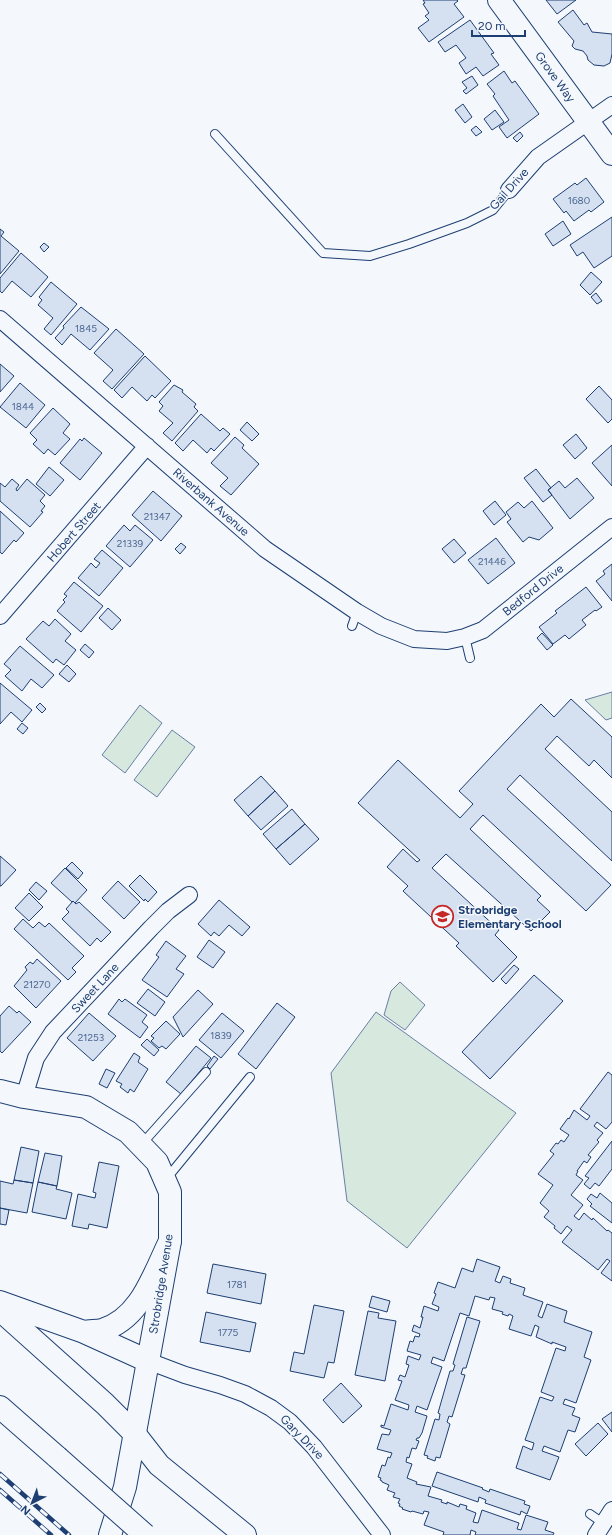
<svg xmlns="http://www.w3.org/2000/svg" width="612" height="1535" font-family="Figtree,sans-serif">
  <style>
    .green { fill: #d7e8df; stroke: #687fa3 }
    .building { fill: #d5e0f0; stroke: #1d3f73 }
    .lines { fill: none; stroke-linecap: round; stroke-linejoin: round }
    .lane-casing { stroke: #1d3f73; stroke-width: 10 }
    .street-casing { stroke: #1d3f73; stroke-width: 18 }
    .secondary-casing { stroke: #1d3f73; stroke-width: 24 }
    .highway-casing { stroke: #1d3f73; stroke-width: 24 }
    .lane { stroke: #f4f7fb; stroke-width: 8 }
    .street { stroke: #f4f7fb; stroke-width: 16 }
    .secondary { stroke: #f4f7fb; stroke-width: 22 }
    .highway { stroke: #f4f7fb; stroke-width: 22 }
    .rail-casing { stroke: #1d3f73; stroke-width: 4.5 }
    .rail { stroke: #f4f7fb; stroke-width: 3; stroke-dasharray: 9; stroke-linecap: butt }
    .highway-bridge-casing { stroke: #1d3f73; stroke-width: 24; stroke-linecap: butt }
    .highway-bridge { stroke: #f4f7fb; stroke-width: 22 }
    .labels { text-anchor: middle; stroke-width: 3; stroke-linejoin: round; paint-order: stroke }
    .number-label { font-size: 10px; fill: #4b6792 }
    .street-label { font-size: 12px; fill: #1d3f73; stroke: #f4f7fb }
    .poi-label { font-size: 12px; font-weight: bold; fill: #1d3f73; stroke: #f4f7fb; text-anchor: start }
  </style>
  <rect width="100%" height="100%" fill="#f4f7fb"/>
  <!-- green -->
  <path class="green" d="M 612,692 L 612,718 L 606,720 L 585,700 Z
    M 140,705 L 162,723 L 125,773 L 102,755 Z
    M 172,730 L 195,747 L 157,797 L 134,780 Z
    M 400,982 L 425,1005 L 405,1030 L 384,1015 L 391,991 Z
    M 376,1012 L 516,1113 L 407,1248 L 347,1201 L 331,1073 Z"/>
  <!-- building -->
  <path class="building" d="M 423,0 L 457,0 L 458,1 L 454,4 L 464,17 L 429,42 L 418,28 L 429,20 L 425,16 L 429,13 L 423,4 L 425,3 Z
    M 546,0 L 576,0 L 557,14 Z
    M 573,10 L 584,25 L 587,23 L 592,32 L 612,34 L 612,54 L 610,63 L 604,66 L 594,65 L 588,60 L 587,56 L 583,51 L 575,49 L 572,46 L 574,41 L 558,22 Z
    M 470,20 L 494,53 L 491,54 L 499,65 L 483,76 L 476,67 L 466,74 L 459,63 L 466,58 L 456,45 L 445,52 L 438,42 Z
    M 504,71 L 512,83 L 515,81 L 539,114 L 507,138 L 499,127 L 509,120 L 493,96 L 495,94 L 487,84 Z
    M 472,76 L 478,85 L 466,94 L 463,91 L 467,88 L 462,82 Z
    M 463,104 L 472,117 L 465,123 L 455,110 Z
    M 495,110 L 504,122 L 492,130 L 484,119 Z
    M 476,126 L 482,132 L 476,136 L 471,130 Z
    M 520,132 L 523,136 L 517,142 L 513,138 Z
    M 586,178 L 604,202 L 591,212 L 589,210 L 574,221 L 566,211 L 564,213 L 553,199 L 575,183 L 577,185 Z
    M 612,217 L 612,256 L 594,268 L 583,252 L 577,256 L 570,245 Z
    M 563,221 L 571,234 L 553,246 L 545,234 Z
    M 0,229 L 4,232 L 1,236 L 19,251 L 0,274 Z
    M 44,243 L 49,247 L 44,252 L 40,247 Z
    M 21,253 L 48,277 L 31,297 L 12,281 L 2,293 L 0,291 L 0,278 Z
    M 591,272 L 602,282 L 590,295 L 580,285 Z
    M 51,282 L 77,304 L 51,335 L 44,329 L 53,318 L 38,305 L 42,300 L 39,297 Z
    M 596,293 L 602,301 L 597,304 L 591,297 Z
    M 81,307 L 109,329 L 90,350 L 71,334 L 62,345 L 55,338 L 64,328 L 63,326 Z
    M 116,329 L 144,354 L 112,389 L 103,381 L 113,370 L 94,353 Z
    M 145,356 L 171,381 L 155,398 L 152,395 L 147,401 L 132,387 L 122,398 L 114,390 Z
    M 0,364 L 14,376 L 0,392 Z
    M 20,383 L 45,405 L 26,428 L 0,407 Z
    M 174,385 L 183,390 L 182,392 L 196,404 L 194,407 L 198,411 L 172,441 L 163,433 L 173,423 L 159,411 L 163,406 L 159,402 Z
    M 599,386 L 612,400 L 612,419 L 608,423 L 586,399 Z
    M 53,408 L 70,424 L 63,433 L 70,439 L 55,455 L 48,449 L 44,454 L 33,444 L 37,440 L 30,433 Z
    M 201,414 L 220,431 L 223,428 L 230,434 L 214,451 L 211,448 L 207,453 L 193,440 L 183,451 L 175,443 Z
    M 247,422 L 259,434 L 252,441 L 240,430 Z
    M 576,434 L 587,448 L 575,459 L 563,445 Z
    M 235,437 L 244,445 L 242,448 L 259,464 L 231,495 L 220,486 L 228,478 L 211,463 Z
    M 84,438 L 102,453 L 80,480 L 60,463 L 80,439 L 82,441 Z
    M 612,445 L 612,486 L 592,463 Z
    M 49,467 L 64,480 L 50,496 L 36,484 Z
    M 536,469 L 551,488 L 548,490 L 552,495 L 543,502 L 524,478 Z
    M 577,478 L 594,498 L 570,519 L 548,490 L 559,481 L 565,488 Z
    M 12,479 L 19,485 L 16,489 L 17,491 L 27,479 L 45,495 L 40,501 L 45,506 L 41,511 L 43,512 L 30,527 L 0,501 L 0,483 L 5,487 Z
    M 153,491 L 182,516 L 161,541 L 132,515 Z
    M 495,501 L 506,515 L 494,525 L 483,511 Z
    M 532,501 L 553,528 L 539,540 L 529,537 L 523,542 L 507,522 L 511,519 L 506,512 L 518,502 L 524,508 Z
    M 0,511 L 24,533 L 16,542 L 14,540 L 2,554 L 0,552 Z
    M 124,525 L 130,531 L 135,525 L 153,540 L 130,567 L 106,546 Z
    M 496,538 L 515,563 L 488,584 L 468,560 Z
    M 454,539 L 466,553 L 454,563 L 442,549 Z
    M 181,543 L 186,547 L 180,554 L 175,549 Z
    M 102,550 L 123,568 L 99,596 L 78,578 L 91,563 L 96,568 L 100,563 L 94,559 Z
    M 612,564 L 612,601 L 596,581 L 605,574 L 603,571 Z
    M 74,582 L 103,606 L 81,632 L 57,611 L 65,602 L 63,600 L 67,596 L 64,594 Z
    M 586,587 L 602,607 L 596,611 L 595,610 L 582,620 L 586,625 L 569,639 L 565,635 L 553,644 L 539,627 L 557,613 L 555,611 Z
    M 108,608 L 121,620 L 112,630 L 99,618 Z
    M 55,619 L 71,634 L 65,641 L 76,650 L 64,665 L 56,659 L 53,663 L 26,639 L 43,621 L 49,626 Z
    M 542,633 L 553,645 L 547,650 L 537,638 Z
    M 85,644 L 94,652 L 89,658 L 80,650 Z
    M 20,646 L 54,675 L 42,688 L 31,679 L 22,691 L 5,676 L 11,670 L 4,664 Z
    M 67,665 L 76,674 L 69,682 L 59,674 Z
    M 0,683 L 32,710 L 22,722 L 11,712 L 0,724 Z
    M 571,699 L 612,737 L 612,778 L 594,760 L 589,766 L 557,736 L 545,749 L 612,812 L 612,861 L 520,775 L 507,789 L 611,885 L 586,911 L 483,815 L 470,829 L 541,896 L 537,900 L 550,912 L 531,931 L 446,854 L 432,868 L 499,930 L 495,935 L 517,957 L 493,982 L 456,946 L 459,943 L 403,891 L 408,886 L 387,867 L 403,849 L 417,862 L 420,860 L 358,803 L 398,760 L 460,818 L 473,804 L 459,791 L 541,704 L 554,717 Z
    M 40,703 L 46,709 L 42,713 L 36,707 Z
    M 22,723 L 28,728 L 23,734 L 17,729 Z
    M 261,776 L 275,791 L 248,816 L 234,800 Z
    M 275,791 L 288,806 L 261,830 L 248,816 Z
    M 292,809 L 305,824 L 276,849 L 263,834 Z
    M 305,824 L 319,839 L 290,865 L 276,849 Z
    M 0,856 L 16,870 L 1,886 L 0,886 Z
    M 72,862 L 83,873 L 78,879 L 66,868 Z
    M 65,868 L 87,890 L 75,903 L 73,901 L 72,902 L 51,883 Z
    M 140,875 L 157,892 L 148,902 L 145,899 L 144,901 L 129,886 Z
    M 118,881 L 140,902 L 124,919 L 102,898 Z
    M 36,882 L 47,891 L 39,900 L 29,890 Z
    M 29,893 L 43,907 L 29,921 L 15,908 Z
    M 219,900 L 250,927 L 242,936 L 229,925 L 219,936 L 214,932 L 211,936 L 198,924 Z
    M 73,901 L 76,904 L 79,902 L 111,932 L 101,942 L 97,938 L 90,946 L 62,919 L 69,912 L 66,909 Z
    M 23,919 L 33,928 L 39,922 L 45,927 L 49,923 L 84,956 L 72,968 L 76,972 L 68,980 L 14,929 Z
    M 209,940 L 225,952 L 213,968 L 197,957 Z
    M 166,941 L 186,956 L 176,969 L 184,974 L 167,997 L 142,980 L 159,957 L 156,955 Z
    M 37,959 L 61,981 L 36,1008 L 14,986 L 27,970 L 25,967 L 30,962 L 33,964 Z
    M 514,965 L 519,969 L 506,984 L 501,979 Z
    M 534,975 L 563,1001 L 490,1079 L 462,1052 Z
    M 148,989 L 165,1002 L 155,1016 L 137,1003 Z
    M 198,990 L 213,1004 L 183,1037 L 173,1017 Z
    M 119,999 L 122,1002 L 125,999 L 147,1015 L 142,1022 L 148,1027 L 140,1038 L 108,1014 Z
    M 277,1003 L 295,1017 L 256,1069 L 238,1054 Z
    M 9,1006 L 17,1013 L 19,1011 L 31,1022 L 2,1053 L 0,1051 L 0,1016 Z
    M 89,1013 L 116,1036 L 93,1061 L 67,1038 Z
    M 222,1013 L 244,1031 L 221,1058 L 199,1040 Z
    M 166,1021 L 180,1034 L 166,1049 L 162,1046 L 159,1048 L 151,1041 L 154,1038 L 151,1036 Z
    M 147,1039 L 159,1050 L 154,1056 L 141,1045 Z
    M 196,1046 L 211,1058 L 181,1094 L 166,1082 Z
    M 134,1053 L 140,1057 L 138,1062 L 148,1069 L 134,1092 L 130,1089 L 128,1093 L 120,1087 L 122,1084 L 116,1081 Z
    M 214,1056 L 218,1059 L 210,1069 L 207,1066 Z
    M 106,1069 L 115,1073 L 107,1088 L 99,1084 Z
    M 608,1072 L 612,1075 L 612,1122 L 606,1129 L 597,1122 L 594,1126 L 603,1133 L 597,1140 L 599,1142 L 588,1155 L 591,1157 L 587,1163 L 584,1161 L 577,1171 L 578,1171 L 576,1175 L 583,1180 L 571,1195 L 583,1205 L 574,1216 L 579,1220 L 584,1213 L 592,1220 L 593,1218 L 607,1231 L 608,1230 L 612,1233 L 612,1281 L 601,1273 L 610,1261 L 607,1259 L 598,1270 L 562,1242 L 572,1230 L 567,1226 L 561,1234 L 554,1228 L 555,1226 L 544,1217 L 549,1211 L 540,1203 L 553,1185 L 538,1174 L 554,1154 L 550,1151 L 556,1143 L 558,1144 L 561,1140 L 564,1142 L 569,1135 L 560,1129 L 568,1118 L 569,1119 L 574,1110 L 587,1120 L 590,1116 L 580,1109 Z
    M 612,1141 L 612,1169 L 599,1186 L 595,1183 L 590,1189 L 584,1184 L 589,1178 L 585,1176 Z
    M 21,1147 L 39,1151 L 33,1183 L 14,1180 Z
    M 45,1153 L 62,1156 L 57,1186 L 38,1182 Z
    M 99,1162 L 119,1166 L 107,1228 L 89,1224 L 88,1229 L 72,1226 L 78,1194 L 95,1198 L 96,1193 L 93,1192 Z
    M 14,1180 L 33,1183 L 27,1213 L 0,1208 L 0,1181 L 13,1184 Z
    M 38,1182 L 57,1186 L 56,1189 L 72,1193 L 66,1219 L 32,1212 Z
    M 600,1193 L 612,1203 L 612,1223 L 590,1206 L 592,1204 L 587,1199 L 591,1194 L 597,1198 Z
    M 0,1208 L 9,1210 L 6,1225 L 0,1224 Z
    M 477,1259 L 500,1267 L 495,1281 L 500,1283 L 503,1276 L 511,1279 L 510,1283 L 525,1288 L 523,1295 L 543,1302 L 538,1316 L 542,1318 L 547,1304 L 567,1311 L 564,1322 L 592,1332 L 584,1357 L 591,1360 L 576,1403 L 565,1399 L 563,1404 L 575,1408 L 572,1415 L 580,1418 L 575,1432 L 568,1430 L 560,1452 L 544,1446 L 542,1451 L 559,1457 L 550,1480 L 516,1468 L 523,1446 L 532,1450 L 534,1443 L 525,1440 L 540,1397 L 552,1401 L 554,1397 L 541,1392 L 556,1348 L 565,1351 L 566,1347 L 552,1342 L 552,1344 L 536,1337 L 539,1327 L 535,1325 L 531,1336 L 509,1329 L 513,1316 L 509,1314 L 508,1316 L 502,1314 L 503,1312 L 492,1309 L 495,1298 L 490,1297 L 489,1300 L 475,1296 L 469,1316 L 460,1313 L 444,1361 L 433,1357 L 431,1363 L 442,1367 L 427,1410 L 417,1406 L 415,1412 L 427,1416 L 422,1433 L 419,1438 L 417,1438 L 416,1440 L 419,1441 L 416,1449 L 412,1448 L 409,1458 L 407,1457 L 406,1462 L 412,1464 L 407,1478 L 417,1482 L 416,1484 L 431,1487 L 428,1496 L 442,1500 L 441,1502 L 447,1504 L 447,1502 L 459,1507 L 460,1504 L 467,1506 L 466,1509 L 476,1513 L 473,1522 L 478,1523 L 482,1510 L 519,1523 L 517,1529 L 521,1530 L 526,1515 L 548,1522 L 545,1530 L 554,1533 L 553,1535 L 475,1535 L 476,1532 L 471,1530 L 470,1535 L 443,1535 L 444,1532 L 424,1525 L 429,1512 L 424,1511 L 423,1514 L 412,1511 L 411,1512 L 402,1509 L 403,1508 L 399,1506 L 400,1504 L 398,1503 L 400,1499 L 393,1497 L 395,1493 L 387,1490 L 389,1485 L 382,1482 L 382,1481 L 380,1480 L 381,1478 L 378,1477 L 382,1465 L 385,1466 L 388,1457 L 390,1458 L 392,1453 L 377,1449 L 382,1434 L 389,1435 L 391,1430 L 381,1427 L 381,1425 L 384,1426 L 391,1404 L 408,1410 L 409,1405 L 395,1400 L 402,1381 L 398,1380 L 400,1375 L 405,1377 L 409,1365 L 406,1364 L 408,1356 L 419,1360 L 421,1355 L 407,1351 L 410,1341 L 413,1342 L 415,1336 L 419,1337 L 420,1334 L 412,1331 L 414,1325 L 420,1328 L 423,1317 L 421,1317 L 424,1306 L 438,1311 L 439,1307 L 432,1304 L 436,1294 L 434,1293 L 438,1282 L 455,1288 L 462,1268 L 473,1272 Z
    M 213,1264 L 266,1274 L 261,1304 L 207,1293 Z
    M 372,1296 L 390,1301 L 387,1312 L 369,1307 Z
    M 314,1305 L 344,1311 L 334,1363 L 328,1362 L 324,1378 L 290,1371 L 294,1352 L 304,1354 Z
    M 368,1311 L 379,1313 L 378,1318 L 396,1321 L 385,1381 L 355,1375 Z
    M 206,1312 L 256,1323 L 250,1352 L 200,1342 Z
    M 467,1317 L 480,1321 L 466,1368 L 463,1368 L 461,1374 L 465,1375 L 452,1417 L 449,1416 L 447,1422 L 450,1424 L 440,1458 L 436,1457 L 435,1461 L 427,1458 L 428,1456 L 424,1455 L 435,1419 L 439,1420 L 440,1414 L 438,1413 L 450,1371 L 453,1371 L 455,1365 L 453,1364 Z
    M 341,1383 L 362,1406 L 343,1423 L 323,1400 Z
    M 612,1412 L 612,1432 L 602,1419 Z
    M 598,1423 L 608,1434 L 586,1456 L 575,1444 Z
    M 437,1472 L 483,1488 L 482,1489 L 489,1492 L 490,1489 L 525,1501 L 524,1504 L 530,1506 L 527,1514 L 521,1511 L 520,1515 L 485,1503 L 486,1500 L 479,1497 L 478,1502 L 432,1486 Z"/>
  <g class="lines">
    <defs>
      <path id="lane" d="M 215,134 L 323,253 L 370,256 L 409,244 L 467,223 L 493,210 L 509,190
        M 352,626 L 357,612
        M 465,637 L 470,658
        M 141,1145 L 206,1072
        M 167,1178 L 250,1077
        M 590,1514 L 603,1523"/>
      <path id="street" d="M 509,190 L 538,157 L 612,105
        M 0,319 L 265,549 L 357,612 L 381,626 L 414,639 L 447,641 L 465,637 L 483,630 L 612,527
        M 0,616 L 147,446
        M 24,1097 L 36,1058 L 53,1032 L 151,928 L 168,911 L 189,895
        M 148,1361 L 185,1375 L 220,1385 L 245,1394 L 271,1408 L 290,1422 L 314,1447 L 382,1535
        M 596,1535 L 612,1510"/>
      <path id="secondary" d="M 499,0 L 612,154
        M 0,1091 L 24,1097 L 86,1107 L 128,1132 L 157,1162 L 170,1192 L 170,1241 L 125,1487 L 110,1535"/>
      <path id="highway" d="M 0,1302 L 84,1332 L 148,1361
        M 0,1310 L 105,1404 L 134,1433 L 159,1465 L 245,1535
        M 84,1332 C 90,1331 96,1331 102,1330 C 141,1319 154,1273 170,1241
        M 0,1407 L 57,1457"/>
    </defs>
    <!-- lane casing -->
    <use href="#lane" class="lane-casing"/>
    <!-- street casing -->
    <use href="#street" class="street-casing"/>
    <!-- secondary casing -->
    <use href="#secondary" class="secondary-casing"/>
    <!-- highway casing -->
    <use href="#highway" class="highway-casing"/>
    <!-- lane -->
    <use href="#lane" class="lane"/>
    <!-- street -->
    <use href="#street" class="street"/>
    <!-- secondary -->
    <use href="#secondary" class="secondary"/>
    <!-- highway -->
    <use href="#highway" class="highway"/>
    <defs>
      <path id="rail" d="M 0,1474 L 69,1535
        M 0,1490 L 51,1535"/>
    </defs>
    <!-- rail casing -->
    <use href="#rail" class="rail-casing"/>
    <!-- rail -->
    <use href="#rail" class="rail"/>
    <defs>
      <path id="highway-bridge" d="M 57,1457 L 145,1535"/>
    </defs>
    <!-- highway-bridge casing -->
    <use href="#highway-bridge" class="highway-bridge-casing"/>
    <!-- highway-bridge -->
    <use href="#highway-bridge" class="highway-bridge"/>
  </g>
  <!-- icons -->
  <defs>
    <symbol id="school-ring" viewBox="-11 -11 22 22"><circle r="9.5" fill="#f4f7fb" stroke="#c62828" stroke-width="1.5"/><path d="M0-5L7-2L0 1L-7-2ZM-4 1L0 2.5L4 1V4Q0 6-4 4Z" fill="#c62828"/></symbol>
  </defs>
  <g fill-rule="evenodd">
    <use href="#school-ring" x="430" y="904" width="25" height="25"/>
  </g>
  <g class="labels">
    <!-- number labels -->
    <g class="number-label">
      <text x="579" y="204">1680</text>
      <text x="86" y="332">1845</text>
      <text x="23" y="410">1844</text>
      <text x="157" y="520">21347</text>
      <text x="130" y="547">21339</text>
      <text x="492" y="565">21446</text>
      <text x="37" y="988">21270</text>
      <text x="221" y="1039">1839</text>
      <text x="91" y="1041">21253</text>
      <text x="237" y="1288">1781</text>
      <text x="228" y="1336">1775</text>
    </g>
    <!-- street labels -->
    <g class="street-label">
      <text transform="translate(555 77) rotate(54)" y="4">Grove Way</text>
      <text transform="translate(509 189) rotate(-48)" y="4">Gail Drive</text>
      <text transform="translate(211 502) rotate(41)" y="4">Riverbank Avenue</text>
      <text transform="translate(74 532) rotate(-49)" y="4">Hobert Street</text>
      <text transform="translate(533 590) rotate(-39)" y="4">Bedford Drive</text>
      <text transform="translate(95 988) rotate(-47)" y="4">Sweet Lane</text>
      <text transform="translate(161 1284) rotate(-81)" y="4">Strobridge Avenue</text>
      <text transform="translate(302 1437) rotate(46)" y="4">Gary Drive</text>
    </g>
    <!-- poi labels -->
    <g class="poi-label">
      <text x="458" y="914">Strobridge<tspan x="458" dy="14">Elementary School</tspan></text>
    </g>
  </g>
  <!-- north arrow -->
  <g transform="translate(32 1503) rotate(222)" stroke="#f4f7fb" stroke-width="3" paint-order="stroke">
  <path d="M0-3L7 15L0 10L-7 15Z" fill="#1d3f73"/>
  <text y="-6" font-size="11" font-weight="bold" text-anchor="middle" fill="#1d3f73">N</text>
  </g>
  <!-- scale -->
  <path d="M472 30v6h53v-6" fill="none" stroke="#1d3f73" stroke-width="2"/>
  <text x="478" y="30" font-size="12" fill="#1d3f73" stroke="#f4f7fb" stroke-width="3" paint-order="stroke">20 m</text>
</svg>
